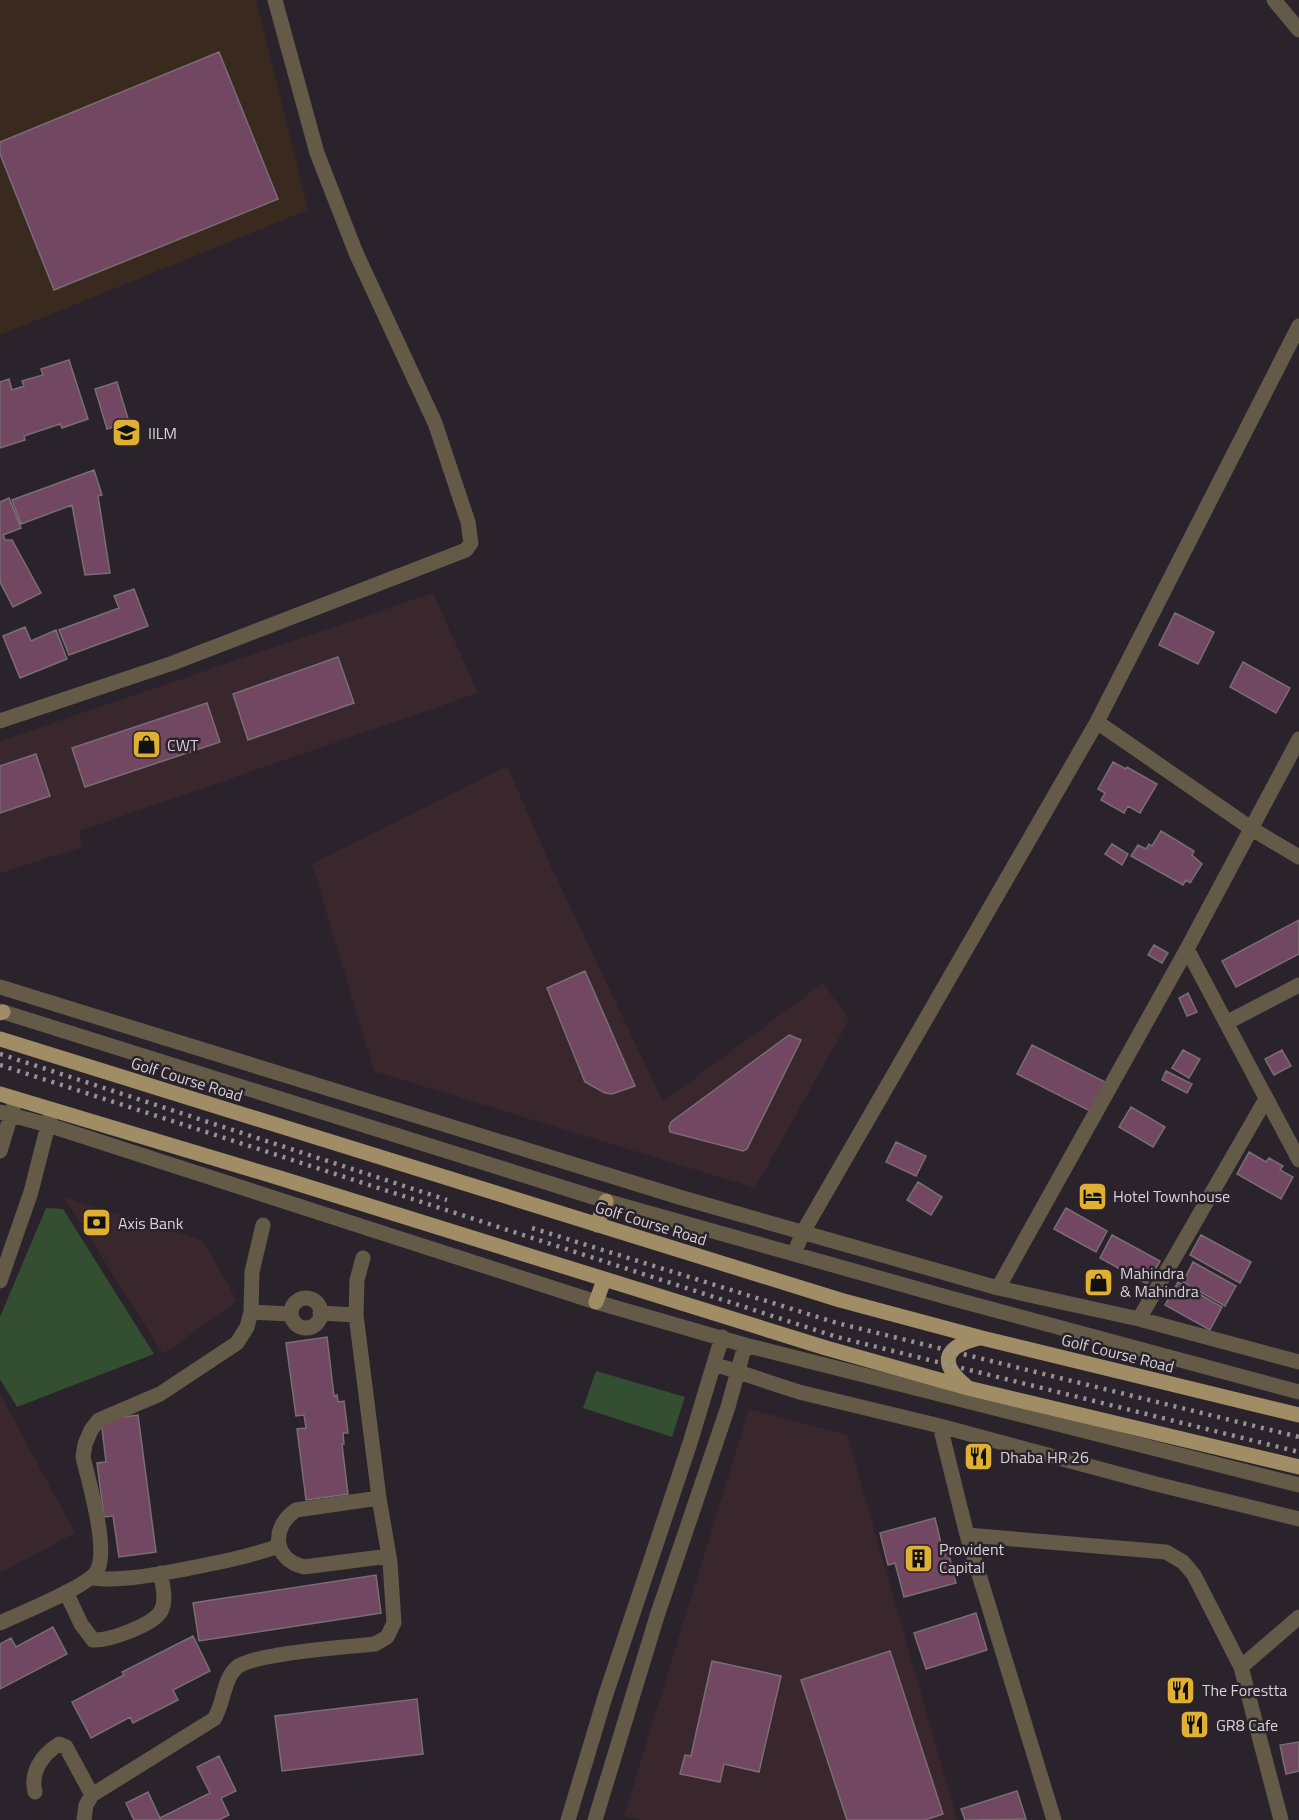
<svg xmlns="http://www.w3.org/2000/svg" width="1299" height="1820" font-family="'Titillium Web',sans-serif">
  <style>
    .commercial { fill: #3a272e }
    .industrial { fill: #3a291f }
    .green { fill: #344e31 }
    .building { fill: #724761; stroke: #7a6d74; stroke-width: 1.5 }
    .lines { fill: none; stroke-linecap: round; stroke-linejoin: round }
    .minor { stroke: #635a47; stroke-width: 15 }
    .major { stroke: #a08c65; stroke-width: 15 }
    .rail { stroke: #979197; stroke-width: 4.5; stroke-dasharray: 3 6; stroke-linecap: butt }
    .labels { text-anchor: middle; stroke-width: 5; stroke-linejoin: round; paint-order: stroke }
    .poi-label { font-size: 16px; fill: #d7d2d7; stroke: #2b232b; text-anchor: start }
    .street-label { font-size: 16px; fill: #d7d2d7; stroke: #2b232b }
  </style>
  <rect width="100%" height="100%" fill="#2b232b"/>
  <!-- commercial -->
  <path class="commercial" d="M 433,593 L 478,693 L 79,831 L 82,847 L 0,873 L 0,741 Z
    M 507,766 L 548,860 L 663,1102 L 823,983 L 849,1020 L 755,1188 L 374,1071 L 312,864 Z
    M 64,1197 L 203,1241 L 237,1301 L 163,1354 Z
    M 0,1394 L 75,1533 L 0,1573 Z
    M 749,1409 L 847,1435 L 957,1820 L 643,1820 L 624,1816 Z"/>
  <!-- industrial -->
  <path class="industrial" d="M 0,0 L 256,0 L 308,210 L 0,335 Z"/>
  <!-- green -->
  <path class="green" d="M 46,1208 L 63,1209 L 154,1354 L 17,1407 L 0,1379 L 0,1317 Z
    M 596,1371 L 685,1397 L 672,1437 L 583,1408 Z"/>
  <!-- building -->
  <path class="building" d="M 219,52 L 278,199 L 54,290 L 0,154 L 0,142 Z
    M 69,360 L 88,419 L 62,428 L 60,424 L 24,436 L 25,440 L 0,448 L 0,382 L 9,379 L 12,390 L 24,386 L 22,381 L 43,375 L 41,369 Z
    M 117,382 L 129,422 L 107,429 L 95,389 Z
    M 94,470 L 102,495 L 98,496 L 110,573 L 85,575 L 72,505 L 21,524 L 12,500 Z
    M 9,498 L 21,528 L 3,535 L 5,540 L 12,540 L 41,593 L 13,607 L 0,582 L 0,502 Z
    M 134,589 L 148,626 L 69,655 L 59,630 L 119,608 L 114,596 Z
    M 1175,613 L 1214,632 L 1198,664 L 1159,645 Z
    M 25,627 L 31,641 L 56,630 L 67,659 L 20,678 L 3,636 Z
    M 338,657 L 354,703 L 248,740 L 233,694 Z
    M 1243,662 L 1290,688 L 1276,713 L 1230,687 Z
    M 207,703 L 220,742 L 85,787 L 72,748 Z
    M 36,754 L 50,796 L 0,813 L 0,766 Z
    M 1113,762 L 1126,769 L 1127,767 L 1157,784 L 1140,813 L 1128,806 L 1124,813 L 1101,800 L 1105,793 L 1098,789 Z
    M 1161,831 L 1194,851 L 1192,855 L 1202,864 L 1190,883 L 1186,880 L 1183,885 L 1131,856 L 1138,845 L 1146,849 L 1149,844 L 1152,846 Z
    M 1112,844 L 1128,854 L 1122,865 L 1105,854 Z
    M 1299,920 L 1299,954 L 1236,987 L 1222,961 Z
    M 1154,945 L 1168,953 L 1162,963 L 1148,955 Z
    M 585,971 L 635,1086 L 612,1094 L 605,1093 L 585,1082 L 547,988 Z
    M 1188,993 L 1197,1012 L 1187,1016 L 1179,998 Z
    M 789,1035 L 801,1040 L 747,1149 L 743,1151 L 670,1132 L 669,1127 L 671,1122 Z
    M 1032,1045 L 1107,1083 L 1092,1112 L 1017,1074 Z
    M 1183,1050 L 1200,1059 L 1189,1078 L 1172,1068 Z
    M 1282,1050 L 1291,1066 L 1274,1075 L 1265,1059 Z
    M 1166,1071 L 1192,1084 L 1187,1093 L 1162,1080 Z
    M 1131,1107 L 1165,1127 L 1153,1147 L 1119,1127 Z
    M 896,1142 L 926,1156 L 916,1176 L 886,1162 Z
    M 1249,1152 L 1266,1162 L 1269,1158 L 1283,1166 L 1280,1170 L 1293,1177 L 1281,1199 L 1237,1174 Z
    M 918,1182 L 942,1197 L 931,1215 L 907,1200 Z
    M 1066,1208 L 1107,1231 L 1096,1252 L 1054,1229 Z
    M 1112,1235 L 1160,1261 L 1147,1284 L 1100,1258 Z
    M 1201,1235 L 1251,1262 L 1240,1283 L 1190,1255 Z
    M 1193,1262 L 1236,1286 L 1225,1306 L 1183,1282 Z
    M 1178,1282 L 1222,1307 L 1210,1330 L 1165,1305 Z
    M 327,1337 L 334,1396 L 337,1395 L 338,1402 L 344,1401 L 348,1433 L 343,1433 L 344,1444 L 342,1444 L 348,1494 L 306,1500 L 297,1429 L 306,1428 L 304,1415 L 296,1416 L 286,1343 Z
    M 138,1415 L 156,1552 L 119,1557 L 113,1516 L 104,1517 L 97,1463 L 106,1462 L 101,1420 Z
    M 935,1518 L 943,1552 L 948,1551 L 956,1583 L 904,1597 L 895,1563 L 888,1565 L 880,1533 Z
    M 376,1575 L 381,1613 L 199,1641 L 193,1603 Z
    M 976,1613 L 987,1650 L 926,1669 L 914,1633 Z
    M 53,1627 L 67,1654 L 0,1689 L 0,1644 L 11,1638 L 16,1647 Z
    M 193,1636 L 210,1671 L 173,1690 L 178,1700 L 133,1723 L 130,1717 L 91,1738 L 72,1702 L 124,1675 L 122,1672 Z
    M 890,1651 L 943,1814 L 925,1820 L 847,1820 L 801,1680 Z
    M 712,1661 L 781,1676 L 759,1772 L 724,1764 L 720,1782 L 680,1774 L 685,1755 L 691,1756 Z
    M 417,1699 L 423,1754 L 282,1771 L 275,1716 Z
    M 1299,1742 L 1299,1771 L 1286,1774 L 1280,1745 Z
    M 219,1756 L 236,1791 L 221,1798 L 229,1815 L 219,1820 L 134,1820 L 126,1803 L 148,1792 L 160,1818 L 210,1793 L 197,1767 Z
    M 1017,1791 L 1026,1819 L 965,1820 L 961,1809 Z"/>
  <g class="lines">
    <!-- minor -->
    <path class="minor" d="M 1274,0 L 1299,30
      M 0,721 L 173,663 L 466,550 L 471,543 L 468,522 L 435,423 L 356,253 L 317,153 L 275,0
      M 1097,722 L 1252,829 L 1299,857
      M 1187,949 L 1299,1160
      M 0,987 L 679,1197 L 998,1288 L 1139,1319 L 1299,1362
      M 0,1011 L 606,1201 L 950,1298 L 1299,1392
      M 1226,1023 L 1299,985
      M 0,1112 L 48,1125 L 596,1302 L 745,1345 L 1299,1485
      M 0,1151 L 14,1105
      M 794,1254 L 803,1232 L 1097,722 L 1299,326
      M 0,1281 L 31,1192 L 50,1117
      M 998,1288 L 1187,949 L 1299,739
      M291 1313a15 15 0 1 1 30 0a15 15 0 1 1-30 0Z
      M 251,1312 L 291,1314
      M 320,1313 L 356,1315
      M 1139,1319 L 1266,1099
      M 714,1364 L 799,1392 L 940,1426 L 1156,1484 L 1299,1519
      M 940,1426 L 967,1535 L 1054,1820
      M 379,1498 L 296,1510 C 271,1527 272,1559 304,1567 L 389,1556
      M 967,1535 L 1166,1552 L 1183,1562 L 1194,1575 L 1241,1667 L 1281,1820
      M 92,1578 C 120,1581 148,1576 175,1571 C 210,1564 245,1558 279,1546
      M 66,1592 L 81,1624 L 93,1640 C 109,1641 153,1625 161,1611 C 167,1600 162,1585 161,1573
      M 0,1623 C 19,1614 89,1586 97,1571 C 109,1549 89,1483 83,1457 L 85,1444 L 91,1430 L 99,1420 L 160,1394 L 237,1343 L 247,1327 L 251,1312 L 252,1272 L 263,1225
      M 1241,1667 L 1299,1617
      M 35,1792 C 30,1772 42,1755 59,1744 L 66,1747 L 92,1795
      M 84,1820 L 86,1805 L 92,1795 L 214,1719 C 224,1704 223,1680 236,1668 C 252,1653 349,1647 375,1644 L 387,1637 L 394,1623 L 390,1562 L 379,1498 L 356,1315 L 357,1280 L 363,1258
      M 568,1820 L 605,1697 L 690,1443 L 722,1337
      M 595,1820 L 657,1616 L 728,1407 L 745,1345"/>
    <!-- major -->
    <path class="major" d="M 0,1013 L 3,1012
      M 0,1039 L 840,1300 L 982,1338 L 1299,1415
      M 0,1094 L 283,1179 L 826,1348 L 968,1388 L 1299,1467
      M 597,1225 L 606,1201
      M 596,1302 L 604,1280
      M 966,1386 C 937,1362 945,1346 980,1338"/>
    <!-- rail -->
    <path class="rail" d="M 0,1054 L 447,1200
      M 0,1065 L 837,1337 L 1299,1452
      M 532,1228 L 837,1323 L 1299,1437"/>
  </g>
  <!-- icons -->
  <defs>
    <symbol id="university-square" viewBox="-11 -11 22 22"><rect x="-9" y="-9" width="18" height="18" rx="4" fill="#dfb034" stroke="#2b232b"/><path d="M0-5L7-2L0 1L-7-2ZM-4 1L0 2.5L4 1V4Q0 6-4 4Z" fill="#111"/></symbol>
    <symbol id="shop-square" viewBox="-11 -11 22 22"><rect x="-9" y="-9" width="18" height="18" rx="4" fill="#dfb034" stroke="#2b232b"/><path d="M-5-2.5h2.3a2.7 3.5 0 0 1 5.4 0H5L5.5 6h-11ZM-1.5-2.5h3a1.5 2.3 0 0 0-3 0Z" fill="#111"/></symbol>
    <symbol id="hotel-square" viewBox="-11 -11 22 22"><rect x="-9" y="-9" width="18" height="18" rx="4" fill="#dfb034" stroke="#2b232b"/><path d="M-6-4.5h1.5V1H6V5H4.5V3h-9V5H-6ZM-4 0a1.8 1.8 0 1 1 3.6 0ZM.5 0V-2.5h3Q6-2.5 6 0Z" fill="#111"/></symbol>
    <symbol id="bank-square" viewBox="-11 -11 22 22"><rect x="-9" y="-9" width="18" height="18" rx="4" fill="#dfb034" stroke="#2b232b"/><path d="M-6-4H6V4H-6ZM0-2.3a2.3 2.3 0 1 0 0 4.6a2.3 2.3 0 1 0 0-4.6Z" fill="#111"/></symbol>
    <symbol id="restaurant-square" viewBox="-11 -11 22 22"><rect x="-9" y="-9" width="18" height="18" rx="4" fill="#dfb034" stroke="#2b232b"/><path d="M-5-6h1v4h1v-4h1v4h1v-4h1v5L-1.5 .5V6h-2V.5L-5-1ZM5-6V6H3V1.5H1.5Q1.5-4 5-6Z" fill="#111"/></symbol>
    <symbol id="building-square" viewBox="-11 -11 22 22"><rect x="-9" y="-9" width="18" height="18" rx="4" fill="#dfb034" stroke="#2b232b"/><path d="M-4-6H4V6H1V3H-1V6H-4ZM-2.5-4.3h1.7v1.8h-1.7ZM.8-4.3h1.7v1.8H.8ZM-2.5-1h1.7V.8h-1.7ZM.8-1h1.7V.8H.8Z" fill="#111"/></symbol>
  </defs>
  <g fill-rule="evenodd">
    <use href="#university-square" x="110" y="416" width="33" height="33"/>
    <use href="#shop-square" x="130" y="728" width="33" height="33"/>
    <use href="#hotel-square" x="1076" y="1180" width="33" height="33"/>
    <use href="#bank-square" x="80" y="1206" width="33" height="33"/>
    <use href="#shop-square" x="1082" y="1266" width="33" height="33"/>
    <use href="#restaurant-square" x="962" y="1440" width="33" height="33"/>
    <use href="#building-square" x="902" y="1542" width="33" height="33"/>
    <use href="#restaurant-square" x="1164" y="1674" width="33" height="33"/>
    <use href="#restaurant-square" x="1178" y="1708" width="33" height="33"/>
  </g>
  <g class="labels">
    <!-- poi labels -->
    <g class="poi-label">
      <text x="148" y="439">IILM</text>
      <text x="167" y="751">CWT</text>
      <text x="1113" y="1202">Hotel Townhouse</text>
      <text x="118" y="1229">Axis Bank</text>
      <text x="1120" y="1279">Mahindra<tspan x="1120" dy="18">&amp; Mahindra</tspan></text>
      <text x="1000" y="1463">Dhaba HR 26</text>
      <text x="939" y="1555">Provident<tspan x="939" dy="18">Capital</tspan></text>
      <text x="1202" y="1696">The Forestta</text>
      <text x="1216" y="1731">GR8 Cafe</text>
    </g>
    <!-- street labels -->
    <g class="street-label">
      <text transform="translate(187 1079) rotate(17)" y="6">Golf Course Road</text>
      <text transform="translate(651 1223) rotate(17)" y="6">Golf Course Road</text>
      <text transform="translate(1118 1353) rotate(14)" y="6">Golf Course Road</text>
    </g>
  </g>
</svg>
